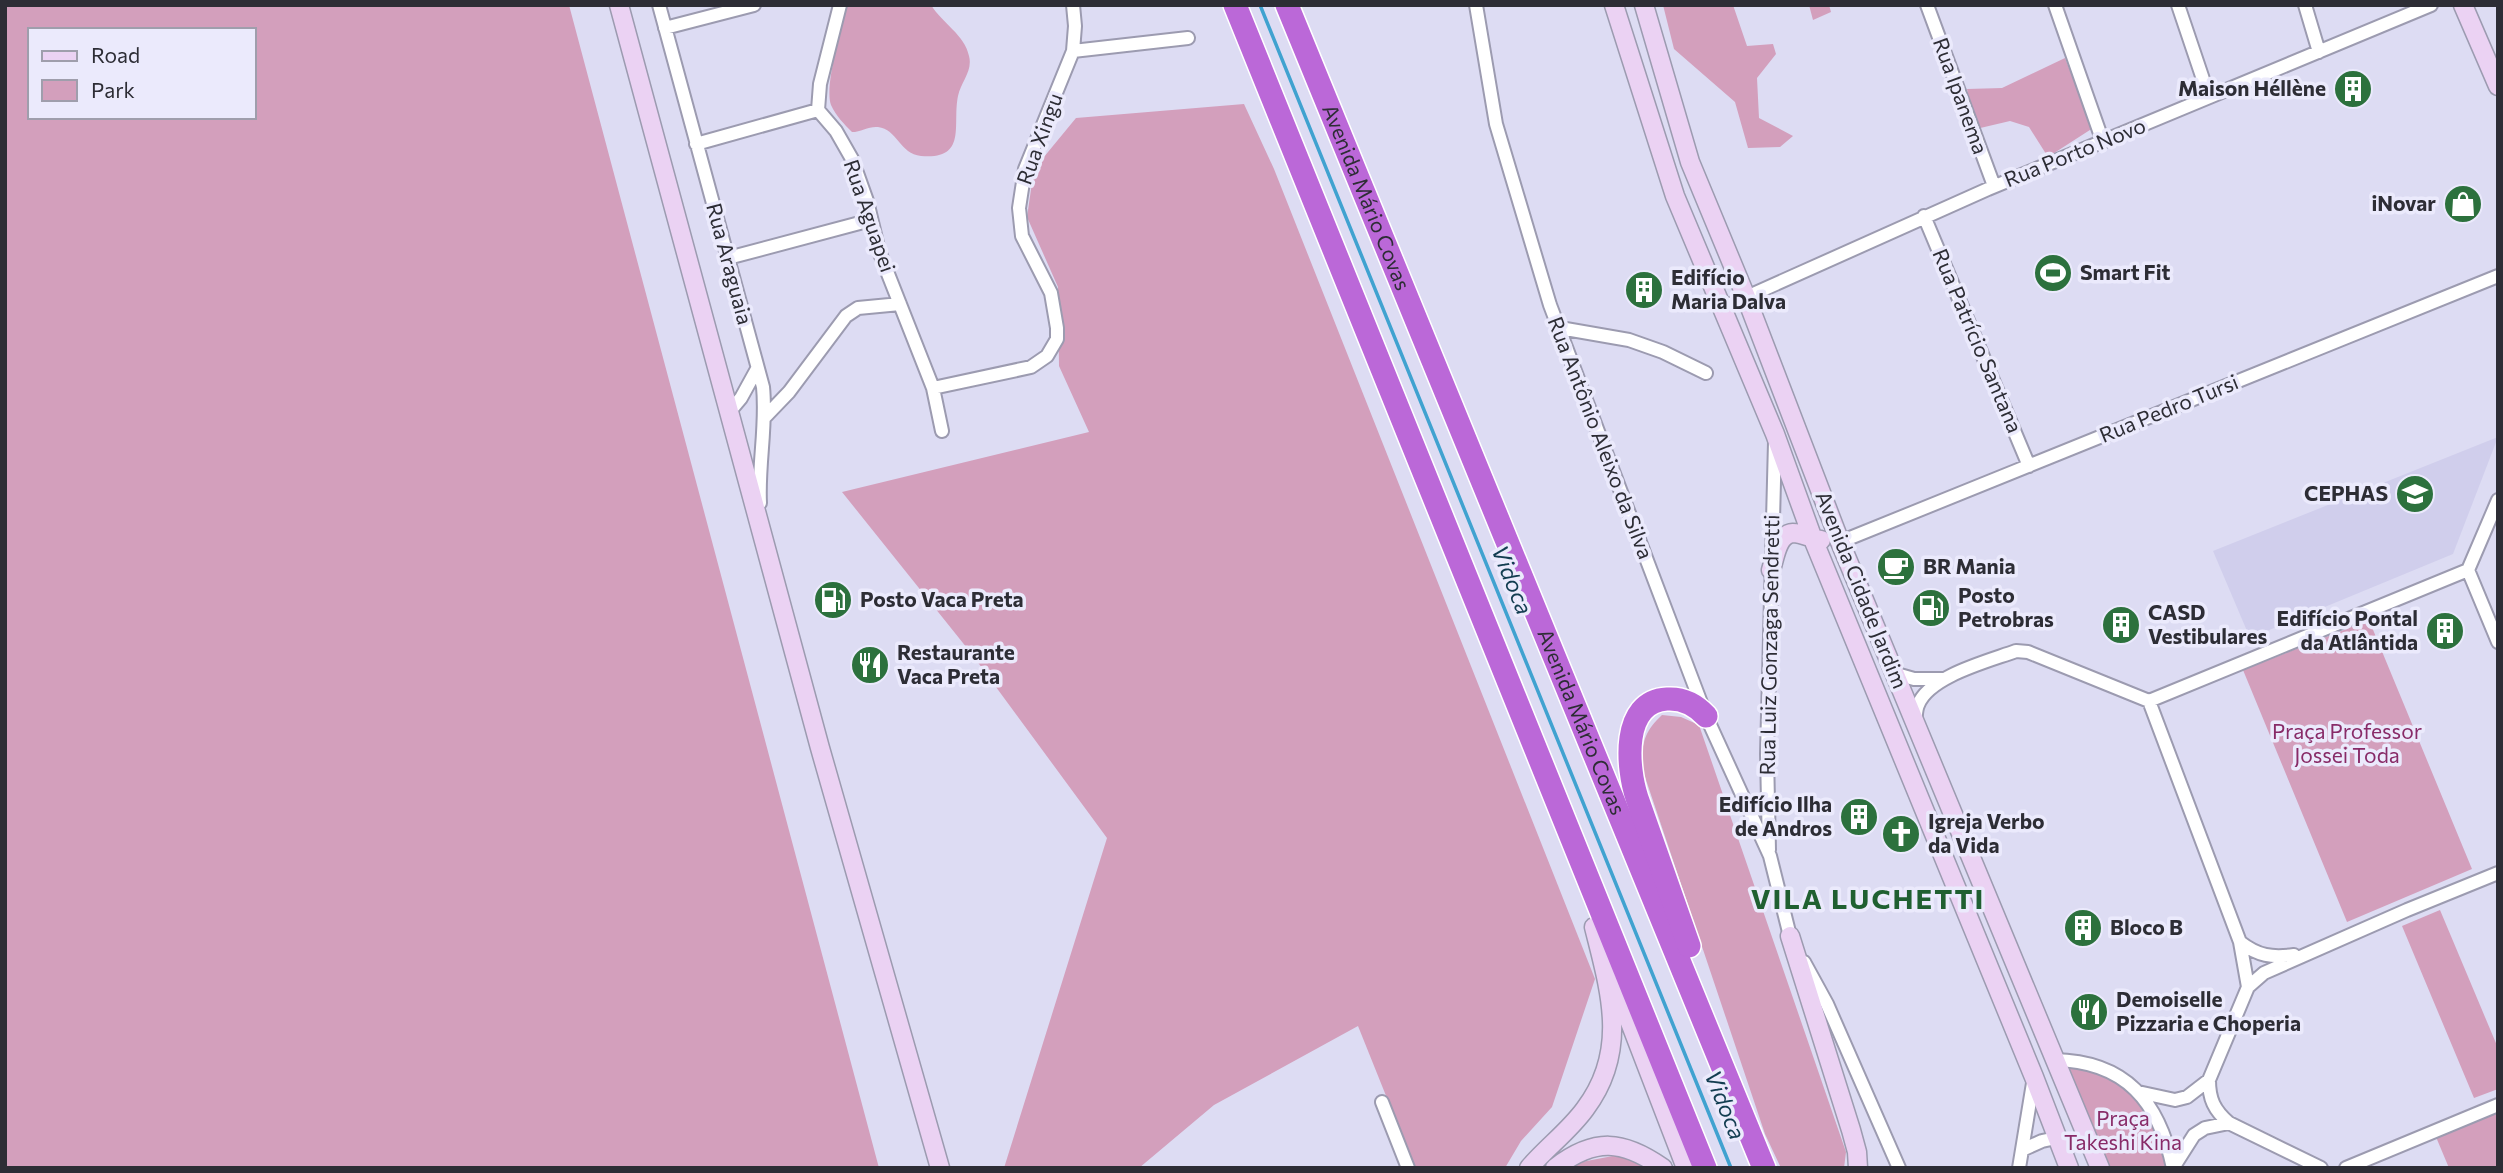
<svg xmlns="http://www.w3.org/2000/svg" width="2503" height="1173" font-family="Commissioner,sans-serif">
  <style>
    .built { fill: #d0ceec }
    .green { fill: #d39fbc; fill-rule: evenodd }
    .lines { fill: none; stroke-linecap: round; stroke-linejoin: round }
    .stream { stroke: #40a2d0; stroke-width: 3.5 }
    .minor-casing { stroke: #9c9bb0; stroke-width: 16 }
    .secondary-casing { stroke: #9c9bb0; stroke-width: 21 }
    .motorway-casing { stroke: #fff; stroke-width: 26 }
    .minor { stroke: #fff; stroke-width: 12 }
    .secondary { stroke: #ebd2f3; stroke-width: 18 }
    .motorway { stroke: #bb68d8; stroke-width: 23 }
    .labels { text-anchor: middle; stroke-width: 7; stroke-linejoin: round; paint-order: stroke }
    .poi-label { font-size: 21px; font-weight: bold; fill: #2d2d35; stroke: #ebeafc; text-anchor: start }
    .street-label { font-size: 21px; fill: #2d2d35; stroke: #ebeafc }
    .park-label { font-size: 21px; fill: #882b68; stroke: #ebeafc }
    .water-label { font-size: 23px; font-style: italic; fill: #133d51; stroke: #ebeafc }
    .district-label { font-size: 28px; font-weight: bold; letter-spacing: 2px; fill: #206031; stroke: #ebeafc }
  </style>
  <rect width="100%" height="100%" fill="#dddcf3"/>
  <!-- built -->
  <path class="built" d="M 2498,437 L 2453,554 L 2250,638 L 2213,551 Z"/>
  <!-- green -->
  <path class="green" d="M 5,5 L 569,5 L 879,1168 L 5,1168 ZM 30,30 L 254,30 L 254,117 L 30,117 Z
    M 846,5 L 931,5 C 942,23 965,35 969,56 C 973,71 961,82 958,96 C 952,125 968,160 921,156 C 900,154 897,129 878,127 C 869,126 861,132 852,132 C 844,124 836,116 831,105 C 824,86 842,28 846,5 Z
    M 1663,5 L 1733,5 L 1747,46 L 1773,44 L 1776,54 L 1757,78 L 1759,118 L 1793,136 L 1780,147 L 1748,148 L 1735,102 L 1674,49 Z
    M 1809,5 L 1829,5 L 1831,12 L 1813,20 Z
    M 2065,58 L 2093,128 L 2048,157 L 2029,127 L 2010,121 L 1976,129 L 1967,89 L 2002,88 Z
    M 1244,104 L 1274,169 L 1595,979 L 1552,1107 L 1521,1141 L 1505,1168 L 1415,1168 L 1358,1026 L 1214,1105 L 1139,1168 L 1004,1168 L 1107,838 L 971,653 L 842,492 L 1089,432 L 1059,366 L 1058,287 L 1027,217 L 1034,169 L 1076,118 Z
    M 2369,620 L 2472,869 L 2347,922 L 2243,670 Z
    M 1662,715 L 1681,717 L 1699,725 L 1846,1152 L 1844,1168 L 1781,1168 L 1765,1134 L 1643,771 C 1641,745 1643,733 1662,715 Z
    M 2440,910 L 2498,1048 L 2498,1089 L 2474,1098 L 2402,926 Z
    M 2054,1060 L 2074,1060 L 2138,1092 L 2173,1168 L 2100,1168 Z
    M 2498,1112 L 2498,1168 L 2449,1168 L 2436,1137 Z
    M 1618,1155 L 1648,1168 L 1568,1168 L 1571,1164 Z"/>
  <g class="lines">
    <!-- stream -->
    <path class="stream" d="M 1260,5 L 1731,1168"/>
    <defs>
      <path id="minor" d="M 659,5 L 763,387 C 767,425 758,464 760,503
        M 840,5 L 820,84 L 818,110 L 836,131 L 852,159 L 867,201 L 879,251 L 933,388 L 942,431
        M 1476,5 L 1496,124 L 1550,305 L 1706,716 L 1770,856 L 1790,936 L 1794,943
        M 1927,5 L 1994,186
        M 2055,5 L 2103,142
        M 2178,5 L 2209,97
        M 2305,5 L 2319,52
        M 665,28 L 754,5
        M 1073,51 L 1188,38
        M 696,144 L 818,110
        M 1924,216 L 2029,466
        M 728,258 L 871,220
        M 1722,308 L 1988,189 L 2431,5
        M 1560,328 L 1629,340 L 1663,352 L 1706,373
        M 933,388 L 1031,367 L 1047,356 L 1057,339 L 1057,328 L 1051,293 L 1022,236 L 1019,208 L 1025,169 L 1073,51 L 1075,26 L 1073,5
        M 730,411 L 741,398 L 757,369
        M 764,418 L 789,392 L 846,316 L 858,308 L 900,304
        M 1840,542 L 2498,276
        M 2468,570 L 2498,642
        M 1893,673 L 1914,679 L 1944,679
        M 2149,701 L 2240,942 L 2248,987
        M 1915,721 C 1916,716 1916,709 1918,705 C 1929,676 1989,661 2016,651 L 2028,652 L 2149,701 L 2468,570 L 2498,500
        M 1769,850 L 1767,754 L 1775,442
        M 2240,942 C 2258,956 2272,958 2294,955
        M 1804,962 L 1827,1004 L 1899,1168
        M 2054,1060 C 2126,1061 2159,1102 2173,1168
        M 2209,1080 C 2209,1099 2214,1110 2229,1123
        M 2138,1092 L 2175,1100 L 2187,1097 L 2209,1080 L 2248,987 L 2264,973 L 2407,910 L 2498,873
        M 1382,1102 L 1408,1168
        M 2022,1150 L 2042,1141 L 2056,1138
        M 2019,1168 L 2034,1077
        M 2173,1168 L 2194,1135 L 2205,1128 L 2229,1123 L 2321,1168
        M 2346,1168 L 2498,1105"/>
      <path id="secondary" d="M 619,5 L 820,748 L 940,1168
        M 1614,5 L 1675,196 L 1775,434 L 1813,539 L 2034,1077 L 2069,1168
        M 1644,5 L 1690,162 L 1746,297 L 1840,542 L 2100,1168
        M 2463,5 L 2498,86
        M 1771,570 C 1775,558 1777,534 1793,533 C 1802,533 1812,539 1821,540
        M 1790,936 L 1851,1130 L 1857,1152 L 1858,1168
        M 1616,986 L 1686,1168
        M 1529,1168 C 1547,1147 1569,1131 1585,1109 C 1629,1051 1610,991 1594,927
        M 1555,1168 C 1595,1137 1623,1140 1663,1168"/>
      <g id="motorway">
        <path d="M 1235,5 L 1705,1168"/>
        <path id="s1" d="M 1287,5 L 1764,1168"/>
        <path d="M 1689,946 L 1637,798 C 1627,768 1621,701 1667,699 C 1683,698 1695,704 1706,716"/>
      </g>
    </defs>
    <!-- minor casing -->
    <use href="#minor" class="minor-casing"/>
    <!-- secondary casing -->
    <use href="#secondary" class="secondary-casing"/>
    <!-- motorway casing -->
    <use href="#motorway" class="motorway-casing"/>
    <!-- minor -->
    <use href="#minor" class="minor"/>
    <!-- secondary -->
    <use href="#secondary" class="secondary"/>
    <!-- motorway -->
    <use href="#motorway" class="motorway"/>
  </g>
  <!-- icons -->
  <defs>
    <symbol id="building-disc" viewBox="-11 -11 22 22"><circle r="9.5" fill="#2c713d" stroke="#ebeafc"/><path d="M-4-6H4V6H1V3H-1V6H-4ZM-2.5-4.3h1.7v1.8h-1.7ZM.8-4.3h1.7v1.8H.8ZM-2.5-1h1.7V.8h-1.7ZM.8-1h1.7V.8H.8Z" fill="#fff"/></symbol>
    <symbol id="shop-disc" viewBox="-11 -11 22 22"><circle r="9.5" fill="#2c713d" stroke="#ebeafc"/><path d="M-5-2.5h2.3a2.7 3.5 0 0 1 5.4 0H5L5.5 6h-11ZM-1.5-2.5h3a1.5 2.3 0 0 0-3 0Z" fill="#fff"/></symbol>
    <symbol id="stadium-disc" viewBox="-11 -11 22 22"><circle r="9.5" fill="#2c713d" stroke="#ebeafc"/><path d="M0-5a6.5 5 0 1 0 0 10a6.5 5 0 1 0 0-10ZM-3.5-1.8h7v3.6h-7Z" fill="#fff"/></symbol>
    <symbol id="school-disc" viewBox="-11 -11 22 22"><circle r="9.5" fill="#2c713d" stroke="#ebeafc"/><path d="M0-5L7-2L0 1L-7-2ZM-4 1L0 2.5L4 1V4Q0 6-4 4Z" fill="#fff"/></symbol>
    <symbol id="cafe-disc" viewBox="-11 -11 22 22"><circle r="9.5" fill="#2c713d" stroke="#ebeafc"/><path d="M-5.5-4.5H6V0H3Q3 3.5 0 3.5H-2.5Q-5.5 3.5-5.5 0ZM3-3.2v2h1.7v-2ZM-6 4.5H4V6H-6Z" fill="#fff"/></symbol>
    <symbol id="fuel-disc" viewBox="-11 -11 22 22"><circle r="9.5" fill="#2c713d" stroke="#ebeafc"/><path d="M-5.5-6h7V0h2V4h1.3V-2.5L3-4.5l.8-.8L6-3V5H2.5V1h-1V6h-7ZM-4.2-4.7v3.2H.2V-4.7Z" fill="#fff"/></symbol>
    <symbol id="restaurant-disc" viewBox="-11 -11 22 22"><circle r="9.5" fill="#2c713d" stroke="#ebeafc"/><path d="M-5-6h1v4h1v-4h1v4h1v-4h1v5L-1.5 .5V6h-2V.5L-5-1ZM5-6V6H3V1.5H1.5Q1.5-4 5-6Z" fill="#fff"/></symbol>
    <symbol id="church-disc" viewBox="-11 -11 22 22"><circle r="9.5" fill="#2c713d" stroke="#ebeafc"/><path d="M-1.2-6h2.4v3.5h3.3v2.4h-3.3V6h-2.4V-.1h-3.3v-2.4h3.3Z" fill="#fff"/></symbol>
  </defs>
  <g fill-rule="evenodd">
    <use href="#building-disc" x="2331" y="67" width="44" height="44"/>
    <use href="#shop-disc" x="2441" y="182" width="44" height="44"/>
    <use href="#stadium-disc" x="2031" y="251" width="44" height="44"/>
    <use href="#building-disc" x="1622" y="268" width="44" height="44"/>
    <use href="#school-disc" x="2393" y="472" width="44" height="44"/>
    <use href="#cafe-disc" x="1874" y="545" width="44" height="44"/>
    <use href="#fuel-disc" x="811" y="578" width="44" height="44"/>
    <use href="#fuel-disc" x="1909" y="586" width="44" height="44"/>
    <use href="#building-disc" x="2099" y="603" width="44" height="44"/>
    <use href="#building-disc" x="2423" y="609" width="44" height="44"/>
    <use href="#restaurant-disc" x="848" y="643" width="44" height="44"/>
    <use href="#building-disc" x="1837" y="795" width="44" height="44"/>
    <use href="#church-disc" x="1879" y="812" width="44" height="44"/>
    <use href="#building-disc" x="2061" y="906" width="44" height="44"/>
    <use href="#restaurant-disc" x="2067" y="990" width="44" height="44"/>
  </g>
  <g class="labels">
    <!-- poi labels -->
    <g class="poi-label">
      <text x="2326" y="96" text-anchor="end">Maison Héllène</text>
      <text x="2436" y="211" text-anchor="end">iNovar</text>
      <text x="2080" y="280">Smart Fit</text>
      <text x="1671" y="285">Edifício<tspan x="1671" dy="24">Maria Dalva</tspan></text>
      <text x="2388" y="501" text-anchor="end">CEPHAS</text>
      <text x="1923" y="574">BR Mania</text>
      <text x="1958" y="603">Posto<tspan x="1958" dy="24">Petrobras</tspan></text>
      <text x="860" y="607">Posto Vaca Preta</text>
      <text x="2148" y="620">CASD<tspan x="2148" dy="24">Vestibulares</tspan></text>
      <text x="2418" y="626" text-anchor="end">Edifício Pontal<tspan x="2418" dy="24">da Atlântida</tspan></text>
      <text x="897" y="660">Restaurante<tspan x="897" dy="24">Vaca Preta</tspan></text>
      <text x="1832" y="812" text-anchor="end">Edifício Ilha<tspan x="1832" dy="24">de Andros</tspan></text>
      <text x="1928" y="829">Igreja Verbo<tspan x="1928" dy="24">da Vida</tspan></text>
      <text x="2110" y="935">Bloco B</text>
      <text x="2116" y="1007">Demoiselle<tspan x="2116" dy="24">Pizzaria e Choperia</tspan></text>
    </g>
    <!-- street labels -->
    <g class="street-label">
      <text transform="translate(1960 96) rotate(70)" y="7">Rua Ipanema</text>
      <text transform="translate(1040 139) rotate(-70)" y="7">Rua Xingu</text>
      <text transform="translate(2075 153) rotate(-22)" y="7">Rua Porto Novo</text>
      <text dy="7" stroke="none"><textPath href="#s1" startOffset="208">Avenida Mário Covas</textPath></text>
      <text transform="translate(869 216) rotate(71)" y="7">Rua Aguapei</text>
      <text transform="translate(729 264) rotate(75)" y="7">Rua Araguaia</text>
      <text transform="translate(1977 341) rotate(67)" y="7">Rua Patrício Santana</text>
      <text transform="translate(2169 409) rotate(-22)" y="7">Rua Pedro Tursi</text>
      <text transform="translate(1600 438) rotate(69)" y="7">Rua Antônio Aleixo da Silva</text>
      <text transform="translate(1861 590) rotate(68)" y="7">Avenida Cidade Jardim</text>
      <text transform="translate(1770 645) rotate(-89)" y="7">Rua Luiz Gonzaga Sendretti</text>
      <text dy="7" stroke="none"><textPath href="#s1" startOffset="775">Avenida Mário Covas</textPath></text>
    </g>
    <!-- park labels -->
    <g class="park-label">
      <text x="2347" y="739">Praça Professor<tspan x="2347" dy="24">Jossei Toda</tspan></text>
      <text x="2123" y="1126">Praça<tspan x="2123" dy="24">Takeshi Kina</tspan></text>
    </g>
    <!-- water labels -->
    <g class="water-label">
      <text transform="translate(1512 580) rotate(68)" y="8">Vidoca</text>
      <text transform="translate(1725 1105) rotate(68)" y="8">Vidoca</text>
    </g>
    <!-- district labels -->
    <g class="district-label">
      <text x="1868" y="909">VILA LUCHETTI</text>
    </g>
  </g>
  <!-- border -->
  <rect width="2503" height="1173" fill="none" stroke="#2d2d35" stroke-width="14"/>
  <!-- legend -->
  <rect x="28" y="28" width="228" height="91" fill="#ebeafc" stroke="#9f9eac" stroke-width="2"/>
  <rect x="42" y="51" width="35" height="10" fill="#ebd2f3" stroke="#9f9eac" stroke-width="2"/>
  <text x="91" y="63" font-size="21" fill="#2d2d35">Road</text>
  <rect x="42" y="80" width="35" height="21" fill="#d39fbc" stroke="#9f9eac" stroke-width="2"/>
  <text x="91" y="98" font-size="21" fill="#2d2d35">Park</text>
</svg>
